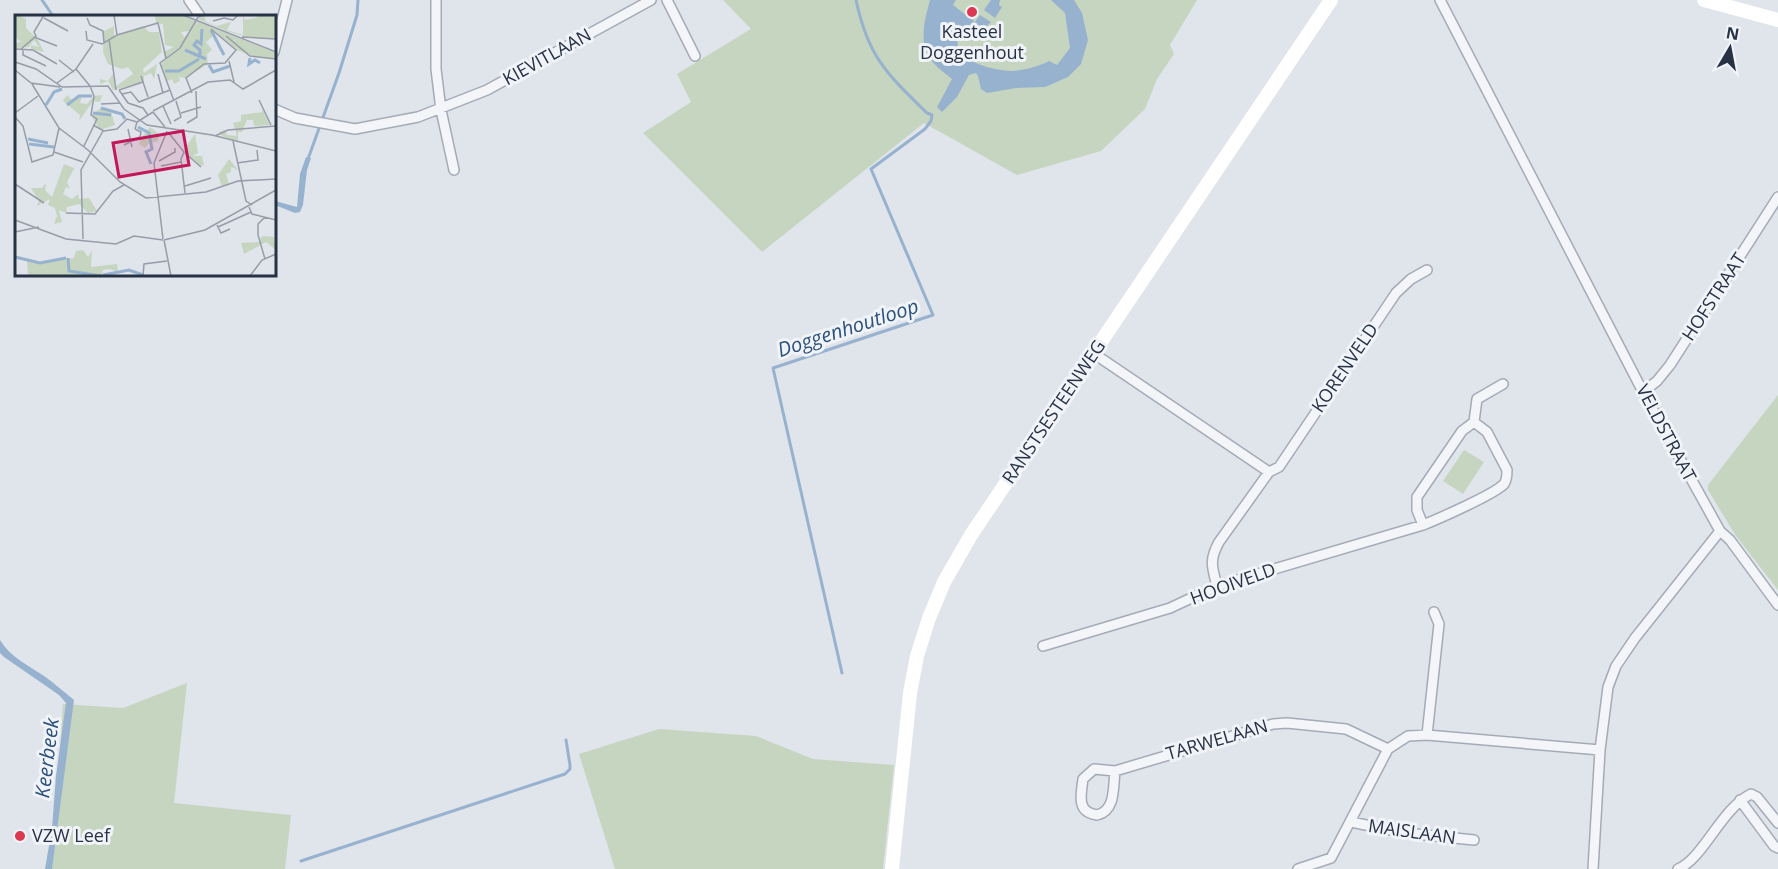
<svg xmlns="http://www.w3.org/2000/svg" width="1778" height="869" font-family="'Open Sans',sans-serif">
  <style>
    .green { fill: #c6d5c0 }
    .water { fill: #97b2ce }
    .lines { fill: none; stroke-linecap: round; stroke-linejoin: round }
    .stream { stroke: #97b2ce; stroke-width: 3 }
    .street-casing { stroke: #a5abb6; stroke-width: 12 }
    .street { stroke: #f3f5f8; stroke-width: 9 }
    .secondary { stroke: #fff; stroke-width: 14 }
    .poi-dot { fill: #dc3852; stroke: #f0f3f8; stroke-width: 2 }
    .labels { text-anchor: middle; stroke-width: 6; stroke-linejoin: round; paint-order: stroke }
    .poi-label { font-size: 18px; fill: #273244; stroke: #f0f3f8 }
    .street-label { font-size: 18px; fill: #273244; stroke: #f0f3f8 }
    .water-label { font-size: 20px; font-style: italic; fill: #2c517c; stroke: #f0f3f8 }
    .inset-river { fill: none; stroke: #97b2ce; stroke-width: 3 }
    .inset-road { fill: none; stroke: #969da8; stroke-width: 1.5 }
    .view { fill: #c2185b; fill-opacity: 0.15; stroke: #c2185b; stroke-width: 3 }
    .inset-edge { fill: none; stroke: #273244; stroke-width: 3 }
  </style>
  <rect width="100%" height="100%" fill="#e0e4eb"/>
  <!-- green -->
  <path class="green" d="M 723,0 L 1197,0 L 1170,45 L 1174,54 L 1157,79 L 1145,109 L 1101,151 L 1017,175 L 924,123 L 762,252 L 643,133 L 691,102 L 677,74 L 751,29 Z
    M 1778,395 L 1778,590 L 1736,536 L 1708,490 L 1708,485 Z
    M 1464,450 L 1484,462 L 1463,494 L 1443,481 Z
    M 187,683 L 174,803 L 291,815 L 285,869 L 52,869 L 63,704 L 123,708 Z
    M 659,729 L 756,736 L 813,759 L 894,765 L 883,869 L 615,869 L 579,754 Z"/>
  <!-- water -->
  <path class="water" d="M 930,0 L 956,0 L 953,5 L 975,22 L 980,15 L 991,22 L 983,30 L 960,33 C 946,60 994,71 1012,71 C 1025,70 1038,67 1049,61 L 1057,65 L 1070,48 L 1065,13 L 1051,0 L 1074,0 L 1082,13 L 1088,40 L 1081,64 L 1068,77 L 1045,87 L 1016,88 L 987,93 L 981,89 L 978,76 L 976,73 L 969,75 L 957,97 L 942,112 L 937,107 L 952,79 C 945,73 936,67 931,60 C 918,43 925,18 930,0 Z
    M 991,0 L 1000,0 L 999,5 L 1002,7 L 995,18 L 984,10 Z
    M 306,157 L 311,158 L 307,170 L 303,205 L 300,212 L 295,213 L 275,205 L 275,201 L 297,207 L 300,174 Z
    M 0,640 C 10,657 28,665 44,676 C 54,683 64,692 74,700 L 52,869 L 45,869 L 52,828 L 56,776 L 66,703 L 59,695 L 4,657 L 0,653 Z"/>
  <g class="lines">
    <!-- stream -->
    <path class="stream" d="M 42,0 L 53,16
      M 308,159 L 339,73 L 357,15 L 358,0
      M 842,673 L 773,368 L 933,315 L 871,169 L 925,129 L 931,121 L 932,115 L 927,113 C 887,74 868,57 856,0
      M 301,861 L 565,774 L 570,769 L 570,765 L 566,740"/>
    <defs>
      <path id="street" d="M 189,0 L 200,16
        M 436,0 L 436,69 L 441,110 L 454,170
        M 667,0 L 695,56
        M 1440,0 L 1643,392 L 1720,531 L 1635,638 L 1616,666 L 1608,687 L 1600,750 L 1593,869
        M 274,52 L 287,0
        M 274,109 L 295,118 L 355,129 L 418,117 L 487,90 L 651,0
        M 1093,353 L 1269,472
        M 1643,392 L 1657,381 L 1670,365 L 1778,197
        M 1423,525 L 1417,510 L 1417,497 L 1462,431 L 1474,422
        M 1720,531 L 1730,540 L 1778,605
        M 1217,586 C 1212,567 1209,560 1219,542 L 1269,472 L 1279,467 L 1396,293 L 1411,279 L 1427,270
        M 1043,646 L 1170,608 L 1217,586 L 1423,525 C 1438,519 1495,494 1504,484 C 1507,480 1507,475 1507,470 L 1487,432 L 1474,422 L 1477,399 L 1503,384
        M 1427,735 L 1439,624 L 1434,612
        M 1115,771 C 1113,786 1116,811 1097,815 C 1076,812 1081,795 1083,779 L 1094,769 L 1115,771 L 1273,724 L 1287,723 L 1346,729 L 1388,749
        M 1740,800 L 1774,846 L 1778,848
        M 1351,822 L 1406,833 L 1474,840
        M 1298,869 L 1331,858 L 1388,749 L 1408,736 L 1427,735 L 1600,750
        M 1678,869 C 1703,859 1721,809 1751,794 L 1757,797 L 1778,823"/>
    </defs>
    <!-- street casing -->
    <use href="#street" class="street-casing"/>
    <!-- street -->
    <use href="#street" class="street"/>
    <!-- secondary -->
    <path class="secondary" d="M 1704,0 L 1778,20
      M 892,869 L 910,693 L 917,656 L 929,618 L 944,582 L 971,535 L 1331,0"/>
  </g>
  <!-- markers -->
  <g class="poi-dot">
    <circle cx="972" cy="12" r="6"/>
    <circle cx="20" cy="836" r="6"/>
  </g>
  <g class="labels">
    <!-- poi labels -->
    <g class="poi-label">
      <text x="972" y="38">Kasteel<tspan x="972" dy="21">Doggenhout</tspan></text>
      <text x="32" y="842" text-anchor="start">VZW Leef</text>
    </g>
    <!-- street labels -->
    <g class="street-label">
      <text transform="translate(547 57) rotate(-29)" y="6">KIEVITLAAN</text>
      <text transform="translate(1714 297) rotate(-57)" y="6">HOFSTRAAT</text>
      <text transform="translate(1345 368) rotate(-56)" y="6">KORENVELD</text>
      <text transform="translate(1054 412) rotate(-56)" y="6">RANSTSESTEENWEG</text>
      <text transform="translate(1666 433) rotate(62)" y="6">VELDSTRAAT</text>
      <text transform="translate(1233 584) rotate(-20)" y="6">HOOIVELD</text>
      <text transform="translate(1217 740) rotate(-16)" y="6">TARWELAAN</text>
      <text transform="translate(1412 832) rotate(8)" y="6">MAISLAAN</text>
    </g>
    <!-- water labels -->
    <g class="water-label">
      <text transform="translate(848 328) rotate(-18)" y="7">Doggenhoutloop</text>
      <text transform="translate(47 758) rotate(-83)" y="7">Keerbeek</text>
    </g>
  </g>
  <!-- overview -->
  <g transform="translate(15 15)">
    <rect width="261" height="261" fill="#e0e4eb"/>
    <path d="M 4,0 L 10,4 L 11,0 L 11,13 L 23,25 L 29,37 L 16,34 L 16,30 L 24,32 L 19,25 L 14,32 L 0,33 L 0,28 L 6,27 L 0,22 L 0,1 ZM 140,0 L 166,0 L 180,6 L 174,16 L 166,17 L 169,22 L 172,20 L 181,6 L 261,38 L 261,43 L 244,43 L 222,35 L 197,15 L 197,22 L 191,27 L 197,35 L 192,39 L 193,49 L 170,63 L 164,62 L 165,66 L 159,69 L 157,64 L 152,66 L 146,49 L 169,29 L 150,43 L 148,37 L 159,32 L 150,30 L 148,9 L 141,8 ZM 190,0 L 190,6 L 201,11 L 216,7 L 212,15 L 228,20 L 228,0 L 230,5 L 243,2 L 239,0 L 261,0 L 261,23 L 235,23 L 212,16 L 183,4 ZM 99,11 L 99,22 L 128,11 L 134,17 L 144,17 L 147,37 L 128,54 L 129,58 L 142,49 L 139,64 L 136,58 L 129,61 L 129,67 L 98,75 L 93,66 L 85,69 L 85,64 L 93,66 L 98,59 L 100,72 L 118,59 L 113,52 L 107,54 L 93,49 L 88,37 L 89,16 ZM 52,80 L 57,85 L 67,81 L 65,88 L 72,89 L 79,81 L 87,80 L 85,87 L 78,86 L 64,106 L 65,100 L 48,86 ZM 86,93 L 96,97 L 100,110 L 85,115 L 76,100 ZM 247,94 L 255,110 L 239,111 L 238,105 L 232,105 L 227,117 L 223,117 L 223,127 L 207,121 L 204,117 L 210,115 L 212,120 L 222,121 L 218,108 L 226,106 L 226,100 L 247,97 ZM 135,112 L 145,120 L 142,127 L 135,127 L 130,133 L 124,129 L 126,123 ZM 180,119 L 183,138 L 178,141 L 187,141 L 189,150 L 185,151 L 168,136 ZM 214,144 L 223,155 L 216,152 L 216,157 L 211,159 L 214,169 L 207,172 L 203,160 ZM 63,146 L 52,167 L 55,174 L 51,172 L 48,179 L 57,184 L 63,179 L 64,184 L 74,183 L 82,196 L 73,198 L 64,189 L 52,192 L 51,198 L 44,195 L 47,207 L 39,209 L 42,201 L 40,193 L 33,190 L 35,184 L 22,191 L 24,186 L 16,173 L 27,173 L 31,168 L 30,175 L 37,182 L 49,149 L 59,153 ZM 247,221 L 259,222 L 261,235 L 251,227 L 229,239 L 226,228 L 244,227 ZM 68,235 L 73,242 L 77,235 L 76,252 L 102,249 L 103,257 L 95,254 L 88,255 L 87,261 L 70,257 L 71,261 L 13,261 L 12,245 L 26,248 L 59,243 L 61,236 Z" fill="#c6d5c0"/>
    <path class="inset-river" d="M 196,15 L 209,40M 170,35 L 191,44M 185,43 L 185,35 L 179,30 L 182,26 L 186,29 L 187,14M 235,43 L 234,49 L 240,45 L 245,48M 194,50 L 198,57 L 215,51M 150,56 L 164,56 L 184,44M 31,90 L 39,77 L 47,74M 52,90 L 64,81 L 77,81M 86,93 L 107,99 L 110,104M 78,98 L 96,100M 123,112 L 134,118 L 137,134 L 131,137 L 136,149M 13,124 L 33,128M 14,129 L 39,132M 0,242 L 25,248 L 51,243M 53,243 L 54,256 L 86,261M 88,260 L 114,255 L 128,260"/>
    <path class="inset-road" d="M 99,0 L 102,20M 168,0 L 261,37M 29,3 L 53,16M 72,3 L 75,10 L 88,16 L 89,28M 198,6 L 209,3 L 218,5 L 223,0M 71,16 L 72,25 L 87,29 L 102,20 L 143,8 L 151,43M 211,21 L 235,41 L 261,44M 19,22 L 42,31M 227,22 L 261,24M 94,24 L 101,75M 0,34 L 18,35 L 42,49M 6,34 L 21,21 L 19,17 L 29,0M 8,34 L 8,40 L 31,51M 44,45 L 59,57M 214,46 L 219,67M 0,47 L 21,54 L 47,72 L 93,71 L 109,94 L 132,110 L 197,120 L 261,136M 61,54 L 75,71M 0,55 L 16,68 L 45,72M 143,59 L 148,78M 126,61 L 133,82M 42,68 L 61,54 L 78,29M 17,69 L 44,113 L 73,135 L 105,167 L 131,183 L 191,177 L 223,166 L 261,164M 104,75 L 113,88 L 128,93 L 133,100M 104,75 L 128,67M 177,78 L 171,63 L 189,49 L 210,48 L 221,35 L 196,14M 107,79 L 116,77 L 124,87 L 155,75M 244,85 L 256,110M 159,86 L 145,48 L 165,33 L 183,2 L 189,0M 86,89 L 105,88M 148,91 L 156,109M 138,96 L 193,67 L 215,65 L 228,74 L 261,55M 138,97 L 150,112M 0,98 L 23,81M 166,98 L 186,92M 0,102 L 8,111 L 17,147 L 38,140 L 44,113M 159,106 L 166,102 L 161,86M 172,108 L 182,102 L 181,76M 78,110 L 89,116 L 102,114 L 112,104 L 122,107M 113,114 L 117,132M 120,114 L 122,107 L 138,97M 153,117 L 169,137 L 166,144 L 170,178M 200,121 L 213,115 L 261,111M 218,126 L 231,186 L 237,190M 109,130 L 125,122 L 126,117 L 120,114M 69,131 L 82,104 L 76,100 L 79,81 L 75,71M 39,137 L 68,147M 170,138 L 186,152M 144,146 L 160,137 L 160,133M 222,148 L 243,145 L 242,135M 146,151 L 166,147M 0,169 L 29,188M 170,171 L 196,163M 234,192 L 237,199 L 261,205M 51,198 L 80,199 L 98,176 L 109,170M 250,202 L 243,209 L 243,220 L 250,244M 0,205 L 51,224 L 101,229 L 119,221 L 148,225M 202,210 L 206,218 L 215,214M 203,212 L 236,197M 0,217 L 24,212M 68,224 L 66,155 L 88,116M 148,224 L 139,148 L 152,116M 149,225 L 190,215 L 261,175M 149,225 L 156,261M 128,261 L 129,249 L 152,246M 235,261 L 247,245 L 261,239"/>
    <path class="view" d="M 168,116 L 174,150 L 104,162 L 98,128 Z"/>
    <rect width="261" height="261" class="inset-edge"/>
  </g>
  <!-- north arrow -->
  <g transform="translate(1730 48) rotate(10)" stroke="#f0f3f8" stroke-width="4.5" paint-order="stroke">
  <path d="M0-4.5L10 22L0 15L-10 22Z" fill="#273244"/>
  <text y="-9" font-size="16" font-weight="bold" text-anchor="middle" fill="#273244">N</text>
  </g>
</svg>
